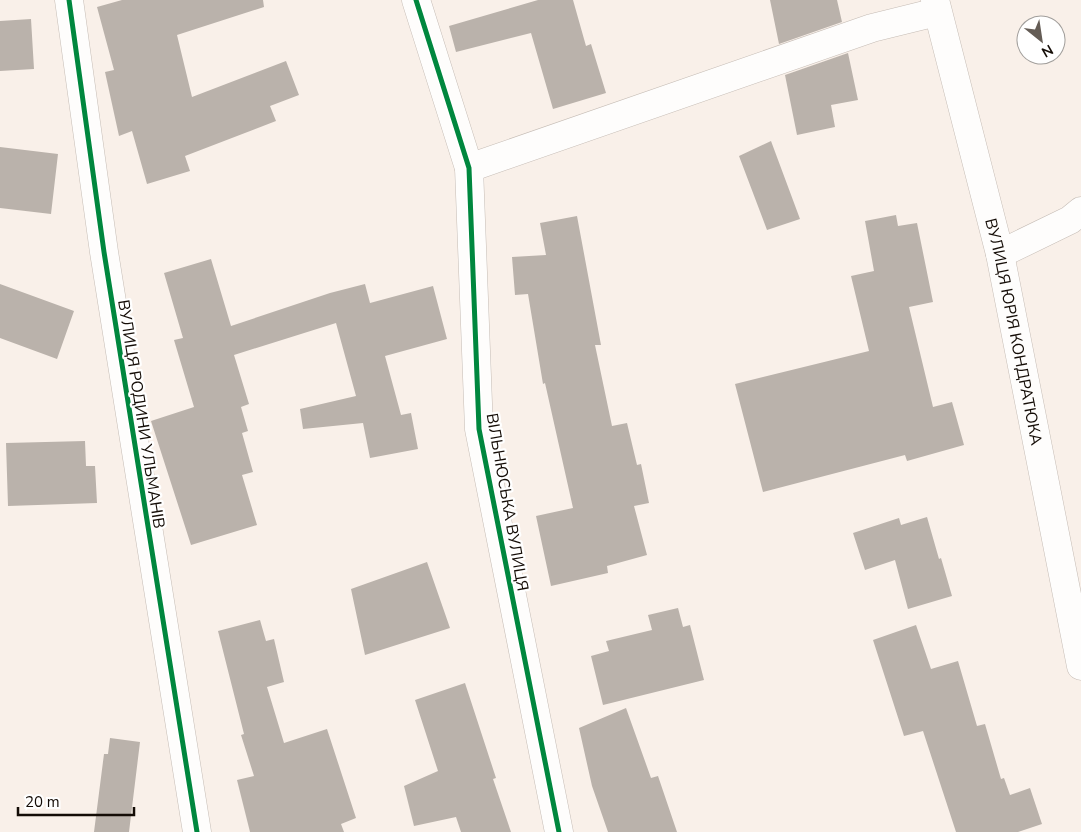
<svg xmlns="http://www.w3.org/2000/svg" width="1081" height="832" font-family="'Nunito Sans',sans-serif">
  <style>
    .building { fill: #bab2ab }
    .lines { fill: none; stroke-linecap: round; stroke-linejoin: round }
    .minor-casing { stroke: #c5bcb5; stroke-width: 29 }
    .minor { stroke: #fefdfc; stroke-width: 28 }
    .cycleway-casing { stroke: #fff; stroke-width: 8 }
    .cycleway { stroke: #00873e; stroke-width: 5 }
    .labels { text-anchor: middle; stroke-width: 4.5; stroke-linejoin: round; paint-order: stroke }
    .street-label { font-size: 16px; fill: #140c06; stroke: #fff }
  </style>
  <rect width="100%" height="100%" fill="#f9f0e9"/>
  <!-- building -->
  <path class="building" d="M 122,0 L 263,0 L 264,7 L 177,35 L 192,97 L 286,61 L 299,95 L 270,106 L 276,121 L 185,156 L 190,171 L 147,184 L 132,131 L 119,136 L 105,72 L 114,70 L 97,7 Z
    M 538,0 L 573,0 L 586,46 L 591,44 L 606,93 L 553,109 L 531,33 L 456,52 L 449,26 Z
    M 770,0 L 837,0 L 842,22 L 779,44 Z
    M 31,19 L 34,69 L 0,71 L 0,21 Z
    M 848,53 L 858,100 L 831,105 L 835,127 L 797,135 L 785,75 Z
    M 771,141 L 800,219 L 767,230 L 739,156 Z
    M 0,147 L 58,154 L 51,214 L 0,208 Z
    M 896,215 L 898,226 L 917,223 L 933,302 L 909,307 L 933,407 L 952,402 L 964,445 L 907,461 L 905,455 L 763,492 L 735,384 L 869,351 L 851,276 L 874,271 L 865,221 Z
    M 577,216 L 601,345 L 595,345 L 612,426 L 627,423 L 637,465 L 641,464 L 649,503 L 634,506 L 647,555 L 607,566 L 608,573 L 551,586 L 536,516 L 573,508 L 545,383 L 543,384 L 528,294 L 515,295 L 512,257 L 546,255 L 540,223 Z
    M 211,259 L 231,326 L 330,293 L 365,284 L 370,303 L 433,286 L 447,339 L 385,356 L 401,415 L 411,413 L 418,449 L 370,458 L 363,423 L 303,429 L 300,409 L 356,396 L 336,323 L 234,355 L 249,404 L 241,407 L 248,431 L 242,433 L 253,472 L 242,475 L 257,525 L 191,545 L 151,421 L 194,407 L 174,340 L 183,338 L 164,273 Z
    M 0,284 L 74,311 L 57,359 L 0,338 Z
    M 85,441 L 86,466 L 95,466 L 97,503 L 8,506 L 6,443 Z
    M 927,517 L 939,559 L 941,558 L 952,596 L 908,609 L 895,560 L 865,570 L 853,533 L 899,518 L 901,525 Z
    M 427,562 L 450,628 L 365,655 L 351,589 Z
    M 678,608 L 683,627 L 690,625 L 704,680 L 603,705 L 591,656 L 609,651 L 606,641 L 652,630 L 648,615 Z
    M 260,620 L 266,641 L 274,639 L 284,682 L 267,687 L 284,743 L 327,729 L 356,818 L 341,824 L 344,832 L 250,832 L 237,780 L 254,776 L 241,735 L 244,734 L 218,631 Z
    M 916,625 L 931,669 L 958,661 L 977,726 L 985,724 L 1001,779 L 1004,778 L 1010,795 L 1030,788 L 1042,824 L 1018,832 L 956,832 L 923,731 L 904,736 L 873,640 Z
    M 465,683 L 496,778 L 493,779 L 511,832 L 461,832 L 456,817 L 414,826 L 404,786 L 438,771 L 415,700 Z
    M 626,708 L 651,778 L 658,776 L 677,832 L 608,832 L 592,786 L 579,728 Z
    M 110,738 L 140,742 L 129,832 L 94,832 L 104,754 L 108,754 Z"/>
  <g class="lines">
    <defs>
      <g id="minor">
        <path d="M 69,0 L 104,252 L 197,832"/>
        <path d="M 416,0 L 469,168 L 479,429 L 559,832"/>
        <path id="s1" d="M 935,0 L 1000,254 L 1081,666"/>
        <path d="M 469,168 L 872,28 L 937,12"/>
        <path d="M 1000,254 L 1070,220 L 1081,211"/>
      </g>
    </defs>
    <!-- minor casing -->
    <use href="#minor" class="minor-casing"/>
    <!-- minor -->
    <use href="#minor" class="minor"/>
    <defs>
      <path id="cycleway" d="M 69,0 L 104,252 L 197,832
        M 416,0 L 469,168 L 479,429 L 559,832"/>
    </defs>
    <!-- cycleway casing -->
    <use href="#cycleway" class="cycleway-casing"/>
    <!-- cycleway -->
    <use href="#cycleway" class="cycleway"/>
  </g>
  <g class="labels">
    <!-- street labels -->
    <g class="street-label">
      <text dy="6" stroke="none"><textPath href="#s1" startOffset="341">ВУЛИЦЯ ЮРІЯ КОНДРАТЮКА</textPath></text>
      <text transform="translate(142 414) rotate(81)" y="6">ВУЛИЦЯ РОДИНИ УЛЬМАНІВ</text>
      <text transform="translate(508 502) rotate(80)" y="6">ВІЛЬНЮСЬКА ВУЛИЦЯ</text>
    </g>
  </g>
  <!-- north arrow -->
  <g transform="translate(1041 40) rotate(150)"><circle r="24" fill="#ffffff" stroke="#a19e9b"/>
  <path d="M0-4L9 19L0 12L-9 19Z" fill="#645c55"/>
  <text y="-8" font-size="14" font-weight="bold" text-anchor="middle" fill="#140c06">N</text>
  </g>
  <!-- scale -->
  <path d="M18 807v8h116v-8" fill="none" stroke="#140c06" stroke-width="2.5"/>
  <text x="25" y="807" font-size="15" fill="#140c06" stroke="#ffffff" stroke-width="4" paint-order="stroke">20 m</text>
</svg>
